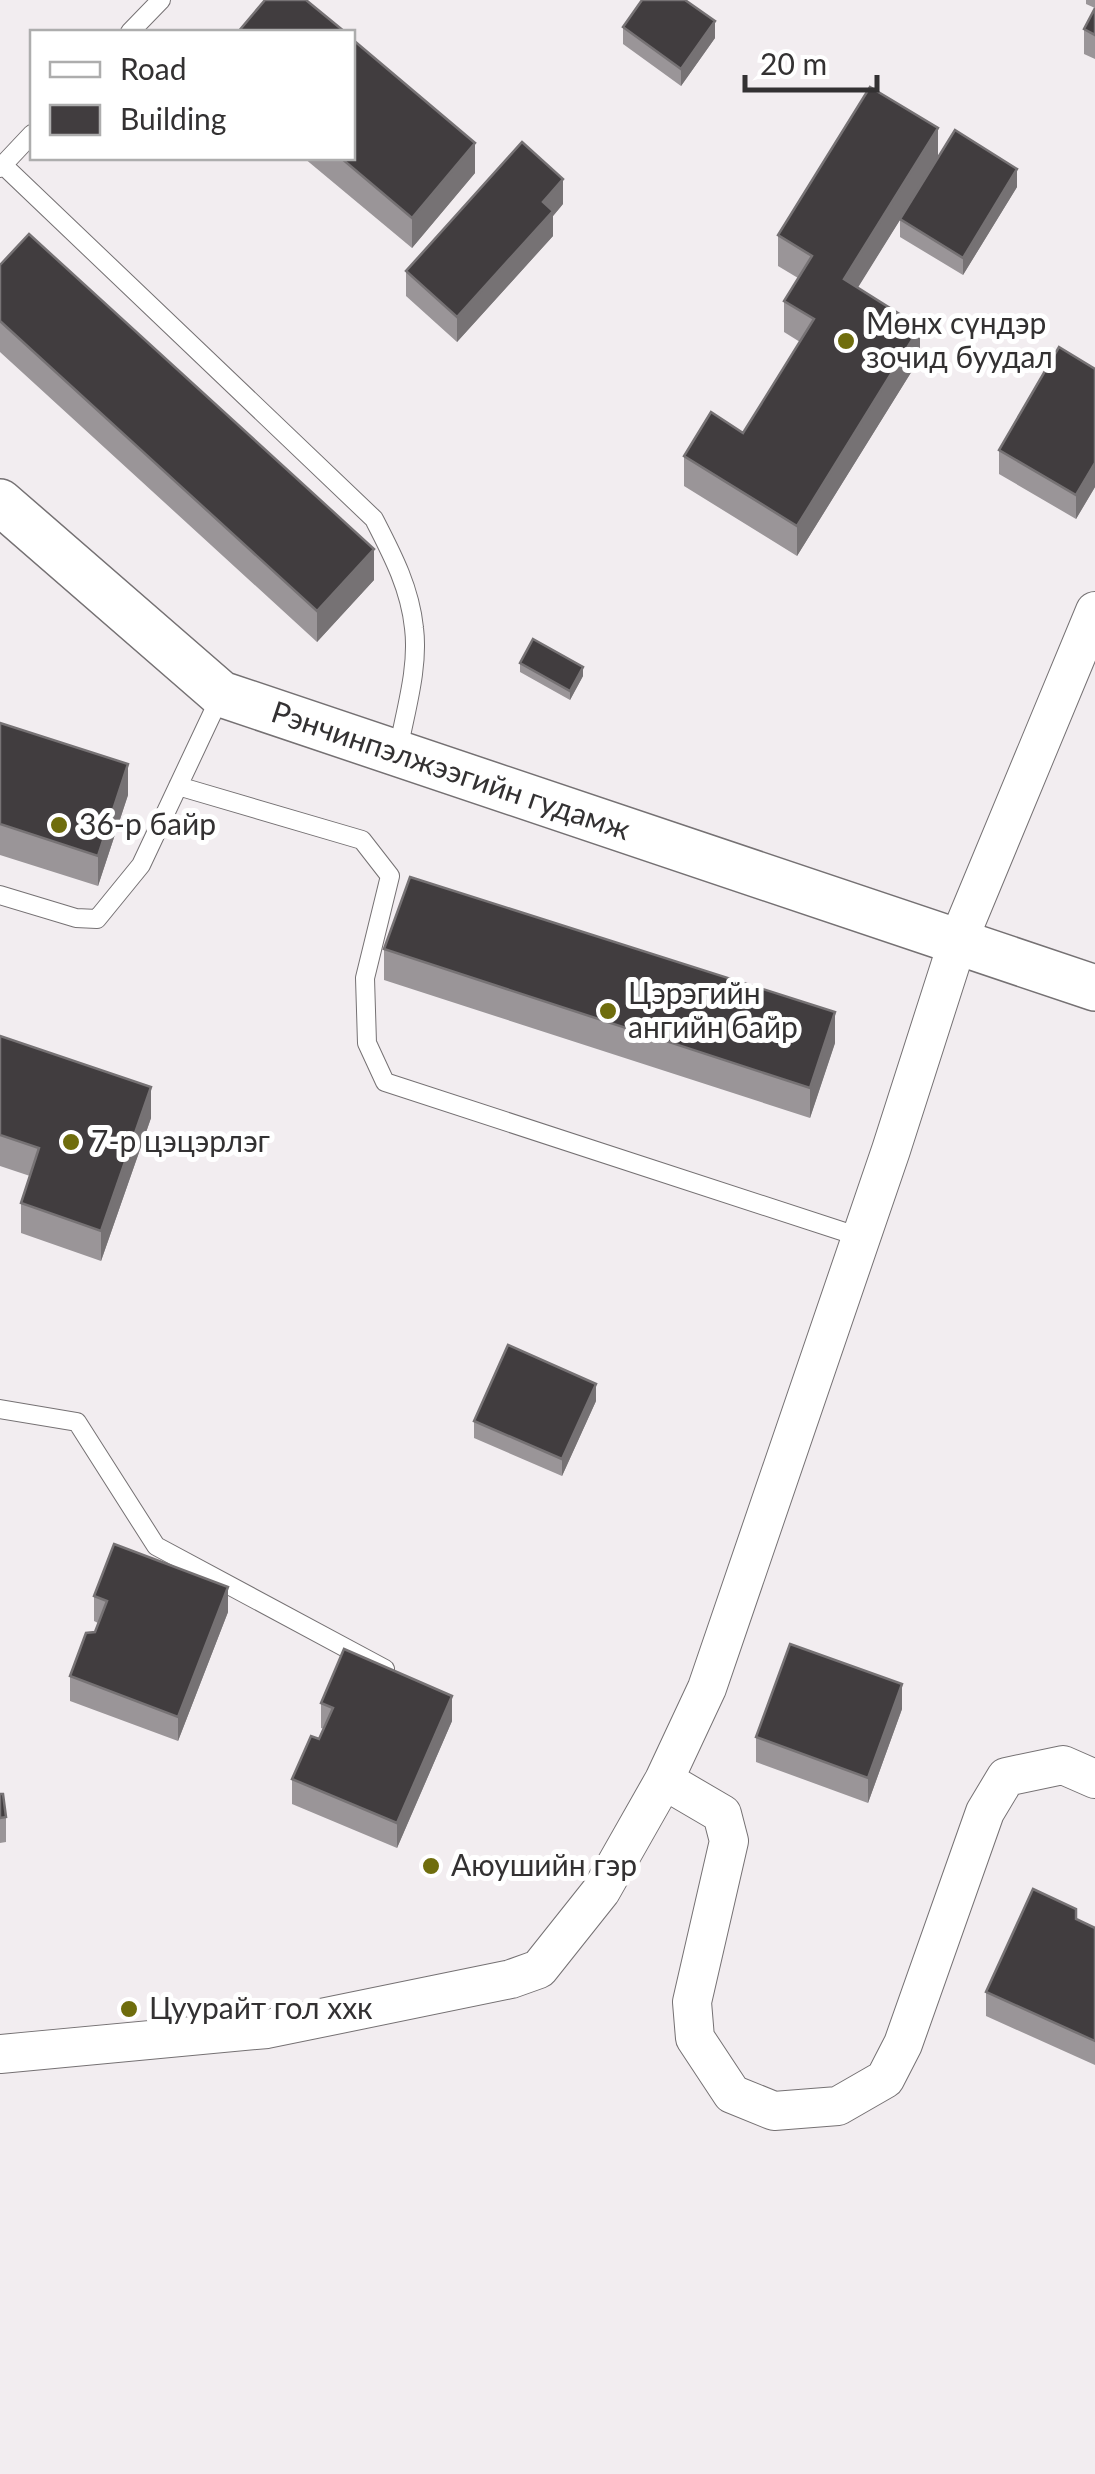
<svg xmlns="http://www.w3.org/2000/svg" width="1095" height="2474" font-family="Lato,sans-serif">
  <style>
    .lines { fill: none; stroke-linecap: round; stroke-linejoin: round }
    .service-casing { stroke: #757173; stroke-width: 20 }
    .minor-casing { stroke: #757173; stroke-width: 40 }
    .tertiary-casing { stroke: #757173; stroke-width: 48 }
    .service { stroke: #fff; stroke-width: 18 }
    .minor { stroke: #fff; stroke-width: 38 }
    .tertiary { stroke: #fff; stroke-width: 45 }
    .wall { fill: #9a9598 }
    .shaded-wall { fill: #767274 }
    .building { fill: #413d3f; stroke: #767274; stroke-width: 2.5 }
    .poi-dot { fill: #6f6d0d; stroke: #fff; stroke-width: 4 }
    .labels { text-anchor: middle; stroke-width: 10; stroke-linejoin: round; paint-order: stroke }
    .poi-label { font-size: 30px; fill: #333132; stroke: #fff; text-anchor: start }
    .street-label { font-size: 30px; fill: #333132; stroke: #fff }
  </style>
  <rect width="100%" height="100%" fill="#f2edf0"/>
  <g class="lines">
    <defs>
      <path id="service" d="M 130,32 L 161,0
        M 3,165 L 374,519 C 392,554 410,588 414,628 C 419,668 405,712 398,751
        M 0,168 L 32,134
        M 178,786 L 362,840 L 390,876 L 365,978 L 367,1043 L 385,1082 L 860,1237
        M 0,895 L 76,918 L 97,919 L 141,865 L 221,695
        M 0,1409 L 77,1422 L 156,1546 L 385,1669"/>
      <path id="minor" d="M 664,1780 L 722,1814 L 729,1841 L 692,2002 L 695,2038 L 732,2094 L 774,2111 L 838,2106 L 885,2079 L 903,2044 L 985,1812 L 1006,1777 L 1063,1765 L 1095,1779
        M 0,2054 L 267,2029 L 511,1979 L 539,1969 L 601,1891 L 664,1780 L 707,1688 L 891,1150 L 958,941 L 1095,611"/>
      <g id="tertiary">
        <path id="s1" d="M 0,502 L 221,694 L 1095,988"/>
      </g>
    </defs>
    <!-- service casing -->
    <use href="#service" class="service-casing"/>
    <!-- minor casing -->
    <use href="#minor" class="minor-casing"/>
    <!-- tertiary casing -->
    <use href="#tertiary" class="tertiary-casing"/>
    <!-- service -->
    <use href="#service" class="service"/>
    <!-- minor -->
    <use href="#minor" class="minor"/>
    <!-- tertiary -->
    <use href="#tertiary" class="tertiary"/>
  </g>
  <!-- wall -->
  <path class="wall" d="M 1086,0 L 1095,0 L 1095,59 L 1084,54 L 1084,29 L 1095,8 L 1086,4 Z
    M 623,27 L 715,38 L 681,86 L 623,44 Z
    M 304,158 L 352,158 L 475,173 L 412,248 Z
    M 938,159 L 1017,187 L 963,275 L 900,237 L 900,219 L 928,175 L 857,288 L 920,358 L 797,556 L 684,486 L 684,456 L 743,433 L 800,342 L 784,332 L 784,301 L 798,278 L 778,266 L 778,235 Z
    M 563,204 L 553,216 L 553,236 L 457,342 L 406,296 L 406,271 Z
    M 0,265 L 374,580 L 317,642 L 0,352 Z
    M 1095,369 L 1095,487 L 1076,519 L 999,474 L 999,450 Z
    M 520,663 L 583,676 L 570,700 L 520,672 Z
    M 0,723 L 128,795 L 98,886 L 0,855 Z
    M 384,949 L 835,1043 L 810,1118 L 384,980 Z
    M 0,1036 L 151,1118 L 101,1261 L 21,1233 L 21,1203 L 30,1176 L 0,1166 Z
    M 596,1401 L 562,1476 L 474,1438 L 474,1421 Z
    M 94,1596 L 228,1612 L 178,1741 L 70,1701 L 70,1676 L 95,1632 L 98,1623 L 94,1621 Z
    M 321,1703 L 452,1721 L 397,1848 L 292,1804 L 292,1779 L 319,1739 L 324,1729 L 321,1728 Z
    M 902,1709 L 868,1803 L 756,1762 L 756,1737 Z
    M 0,1794 L 6,1817 L 6,1842 L 0,1843 Z
    M 1076,1920 L 1095,1928 L 1095,2065 L 986,2016 L 986,1992 Z"/>
  <!-- shaded-wall -->
  <path class="shaded-wall" d="M 715,21 L 715,38 L 681,86 L 681,69 Z
    M 938,128 L 938,159 L 844,310 L 844,279 Z
    M 475,143 L 475,173 L 412,248 L 412,218 Z
    M 1017,169 L 1017,187 L 963,275 L 963,258 Z
    M 563,179 L 563,204 L 553,216 L 553,236 L 457,342 L 457,317 L 543,202 Z
    M 920,327 L 920,358 L 797,556 L 797,526 Z
    M 1095,463 L 1095,487 L 1076,519 L 1076,495 Z
    M 374,549 L 374,580 L 317,642 L 317,611 Z
    M 583,667 L 583,676 L 570,700 L 570,691 Z
    M 128,764 L 128,795 L 98,886 L 98,856 Z
    M 835,1012 L 835,1043 L 810,1118 L 810,1088 Z
    M 151,1087 L 151,1118 L 101,1261 L 101,1231 Z
    M 596,1384 L 596,1401 L 562,1476 L 562,1459 Z
    M 228,1587 L 228,1612 L 178,1741 L 178,1717 Z
    M 902,1684 L 902,1709 L 868,1803 L 868,1778 Z
    M 452,1696 L 452,1721 L 397,1848 L 397,1823 Z"/>
  <!-- building -->
  <path class="building" d="M 265,0 L 306,0 L 345,32 L 238,32 Z
    M 642,0 L 685,0 L 715,21 L 681,69 L 623,27 Z
    M 1095,8 L 1095,35 L 1084,29 Z
    M 352,39 L 475,143 L 412,218 L 341,158 L 352,158 Z
    M 870,87 L 938,128 L 844,279 L 920,327 L 797,526 L 684,456 L 711,412 L 743,433 L 814,319 L 784,301 L 812,256 L 778,235 Z
    M 955,130 L 1017,169 L 963,258 L 900,219 Z
    M 522,142 L 563,179 L 543,202 L 553,211 L 457,317 L 406,271 Z
    M 29,234 L 374,549 L 317,611 L 0,321 L 0,265 Z
    M 1059,347 L 1095,369 L 1095,463 L 1076,495 L 999,450 Z
    M 533,639 L 583,667 L 570,691 L 520,663 Z
    M 0,723 L 128,764 L 98,856 L 0,824 Z
    M 410,877 L 835,1012 L 810,1088 L 384,949 Z
    M 0,1036 L 151,1087 L 101,1231 L 21,1203 L 39,1148 L 0,1135 Z
    M 508,1345 L 596,1384 L 562,1459 L 474,1421 Z
    M 114,1544 L 228,1587 L 178,1717 L 70,1676 L 86,1633 L 95,1632 L 107,1601 L 94,1596 Z
    M 790,1644 L 902,1684 L 868,1778 L 756,1737 Z
    M 344,1649 L 452,1696 L 397,1823 L 292,1779 L 311,1736 L 319,1739 L 333,1708 L 321,1703 Z
    M 0,1794 L 3,1794 L 6,1817 L 0,1818 Z
    M 1033,1889 L 1076,1909 L 1076,1919 L 1095,1928 L 1095,2041 L 986,1992 Z"/>
  <!-- markers -->
  <g class="poi-dot">
    <circle cx="846" cy="341" r="10"/>
    <circle cx="59" cy="825" r="10"/>
    <circle cx="608" cy="1011" r="10"/>
    <circle cx="71" cy="1142" r="10"/>
    <circle cx="431" cy="1866" r="10"/>
    <circle cx="129" cy="2009" r="10"/>
  </g>
  <g class="labels">
    <!-- poi labels -->
    <g class="poi-label">
      <text x="866" y="334">Мөнх сүндэр<tspan x="866" dy="34">зочид буудал</tspan></text>
      <text x="79" y="835">36-р байр</text>
      <text x="628" y="1004">Цэрэгийн<tspan x="628" dy="34">ангийн байр</tspan></text>
      <text x="91" y="1152">7-р цэцэрлэг</text>
      <text x="451" y="1876">Аюушийн гэр</text>
      <text x="149" y="2019">Цуурайт гол ххк</text>
    </g>
    <!-- street labels -->
    <g class="street-label">
      <text dy="10" stroke="none"><textPath href="#s1" startOffset="535">Рэнчинпэлжээгийн гудамж</textPath></text>
    </g>
  </g>
  <!-- legend -->
  <rect x="30" y="30" width="325" height="130" fill="#ffffff" stroke="#adadad" stroke-width="2.5"/>
  <rect x="50" y="62" width="50" height="15" fill="#ffffff" stroke="#adadad" stroke-width="2.5"/>
  <text x="120" y="80" font-size="30" fill="#333132">Road</text>
  <rect x="50" y="105" width="50" height="30" fill="#413d3f" stroke="#adadad" stroke-width="2.5"/>
  <text x="120" y="130" font-size="30" fill="#333132">Building</text>
  <!-- scale -->
  <path d="M745 75v15h132v-15" fill="none" stroke="#333132" stroke-width="5"/>
  <text x="760" y="75" font-size="30" fill="#333132" stroke="#ffffff" stroke-width="8" paint-order="stroke">20 m</text>
</svg>
